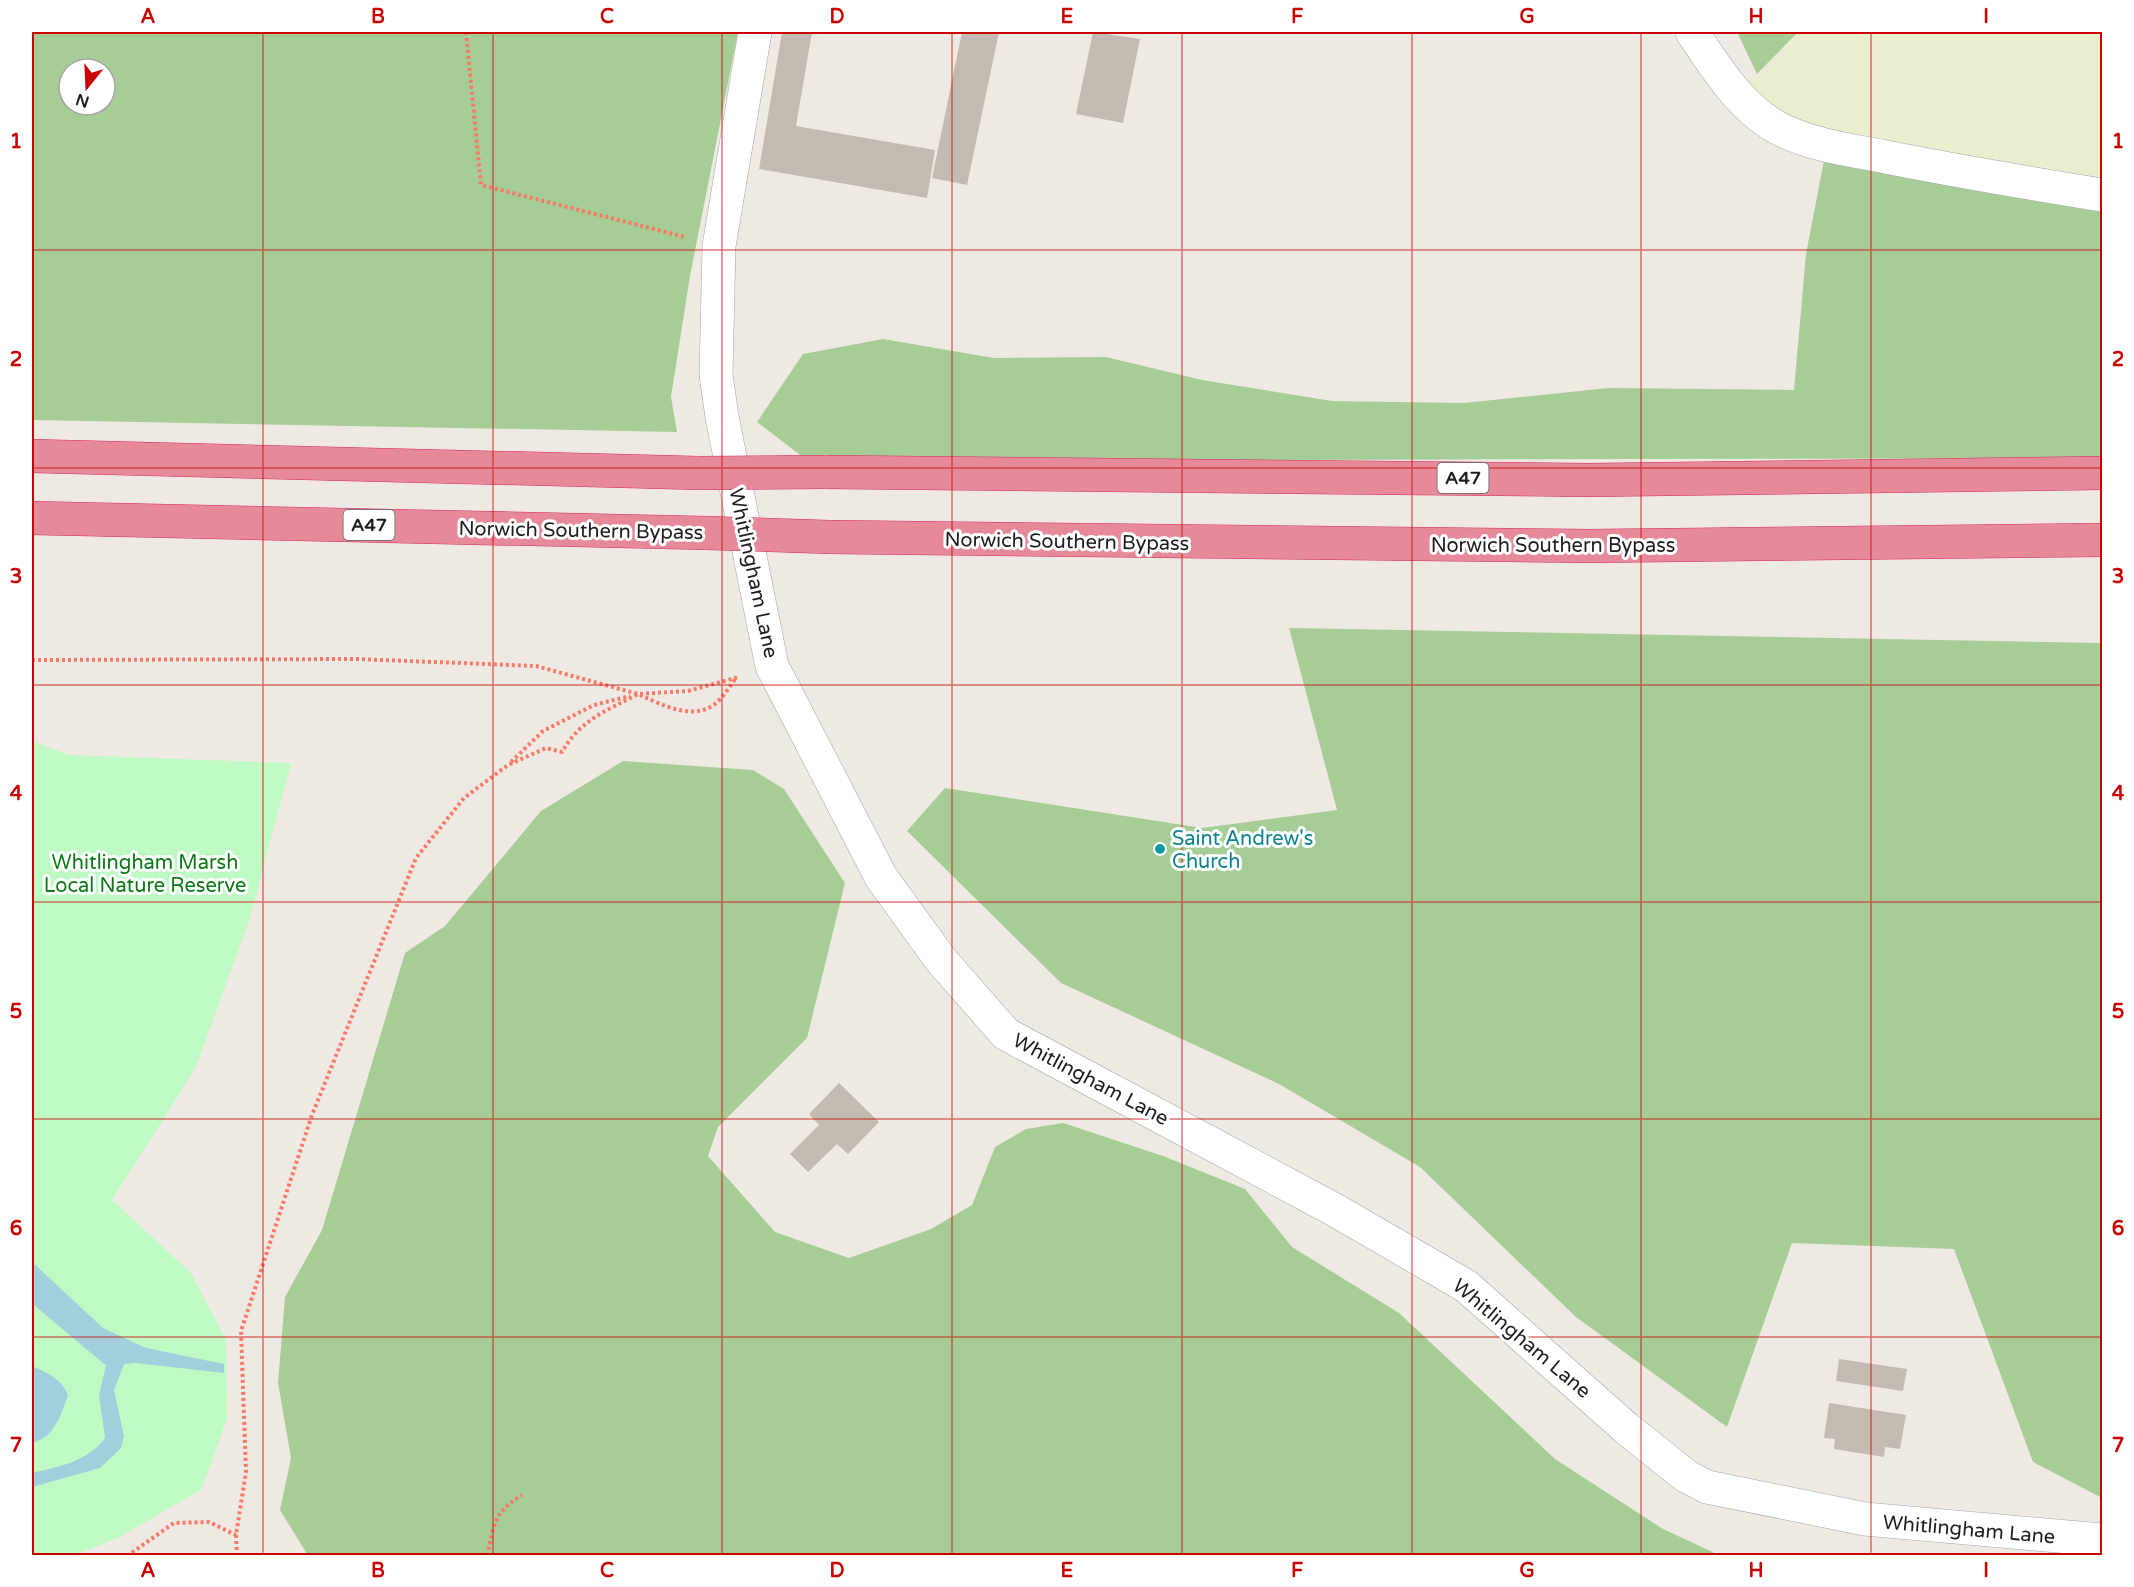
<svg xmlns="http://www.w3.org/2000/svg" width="2134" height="1587" font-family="'Varela Round',sans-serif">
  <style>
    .farmland { fill: #eaedce }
    .forest { fill: #a7cd97; fill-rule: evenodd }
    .park { fill: #bff9c4 }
    .water { fill: #a3cedc }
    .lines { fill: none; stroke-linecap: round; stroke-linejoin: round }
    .stream { stroke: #a3cedc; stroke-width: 10 }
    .building { fill: #c3bab2 }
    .minor-casing { stroke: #a4a4a4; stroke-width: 34 }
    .highway-casing { stroke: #d72560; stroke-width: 34 }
    .path { stroke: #f97969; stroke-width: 4; stroke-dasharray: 3 3; stroke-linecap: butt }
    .minor { stroke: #fff; stroke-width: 33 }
    .highway { stroke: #e68a9a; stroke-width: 33 }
    .highway-bridge-casing { stroke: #d72560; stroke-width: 34; stroke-linecap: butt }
    .highway-bridge { stroke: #e68a9a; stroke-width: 33 }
    .grid { fill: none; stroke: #c80301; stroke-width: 1.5; stroke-opacity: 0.55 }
    .culture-dot { fill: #0f9aa8; stroke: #fff; stroke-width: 2 }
    .labels { text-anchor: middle; stroke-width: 6; stroke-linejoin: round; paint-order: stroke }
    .shield { fill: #fff; stroke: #616161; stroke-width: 1.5 }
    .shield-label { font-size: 18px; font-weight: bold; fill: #1d1d1d }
    .street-label { font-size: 20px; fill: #1d1d1d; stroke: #fff }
    .culture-label { font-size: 20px; fill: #0d838f; stroke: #fff; text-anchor: start }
    .park-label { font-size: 20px; fill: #0c7a16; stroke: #fff }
    .neatline { fill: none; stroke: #c80301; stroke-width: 2 }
    .grid-label { font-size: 20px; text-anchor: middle; font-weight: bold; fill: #c80301 }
  </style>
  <rect width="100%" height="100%" fill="#eeeae3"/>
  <!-- farmland -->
  <path class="farmland" d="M 1800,32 L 2102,32 L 2102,195 L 1827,145 L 1739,95 Z"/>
  <!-- forest -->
  <path class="forest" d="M 32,32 L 738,32 L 690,276 L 671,397 L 677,432 L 32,420 ZM 69,69 L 105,69 L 105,105 L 69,105 Z
    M 1737,32 L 1798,32 L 1757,74 Z
    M 1827,145 L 2102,195 L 2102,458 L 808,461 L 757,422 L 803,354 L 883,339 L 994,358 L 1106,357 L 1202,380 L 1332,401 L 1464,403 L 1609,388 L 1794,390 L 1806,254 Z
    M 1289,628 L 2102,643 L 2102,1498 L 2033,1462 L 1954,1249 L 1792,1243 L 1727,1427 L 1576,1317 L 1420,1167 L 1279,1084 L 1061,983 L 907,831 L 945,788 L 1202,828 L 1337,810 Z
    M 623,761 L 753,770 L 784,789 L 845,883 L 807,1038 L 718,1127 L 708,1156 L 775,1232 L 849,1258 L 931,1229 L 972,1205 L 995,1147 L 1026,1129 L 1063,1123 L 1163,1156 L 1245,1189 L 1292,1247 L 1399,1313 L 1555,1459 L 1663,1529 L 1719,1555 L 307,1554 L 280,1510 L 291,1458 L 278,1383 L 285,1297 L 322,1230 L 405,953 L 445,926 L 541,811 Z"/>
  <!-- park -->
  <path class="park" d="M 32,741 L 69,755 L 291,763 L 249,921 L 195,1069 L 112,1200 L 191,1273 L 226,1340 L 227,1418 L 202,1489 L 118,1538 L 74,1555 L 32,1555 Z"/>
  <!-- water -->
  <path class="water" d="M 32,1262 L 103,1328 L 146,1348 L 224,1364 L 224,1373 L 136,1363 L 124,1364 L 114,1390 L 124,1436 L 121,1448 L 100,1468 L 32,1487 L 32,1473 C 59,1467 89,1461 105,1438 L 99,1395 L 107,1361 L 32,1292 Z
    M 32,1366 C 47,1373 61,1378 68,1395 C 61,1415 54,1438 32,1443 Z"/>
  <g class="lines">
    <!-- stream -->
    <path class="stream" d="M 32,1297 L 107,1360"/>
  </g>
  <!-- building -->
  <path class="building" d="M 782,32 L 812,32 L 796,126 L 935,150 L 927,198 L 759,169 Z
    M 962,32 L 999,32 L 967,185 L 932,178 Z
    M 1093,32 L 1140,39 L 1123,123 L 1076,114 Z
    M 839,1083 L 879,1122 L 848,1154 L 837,1144 L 808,1172 L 790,1154 L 819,1125 L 809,1114 Z
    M 1839,1359 L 1907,1369 L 1903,1391 L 1836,1381 Z
    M 1829,1403 L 1906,1415 L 1900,1449 L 1885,1447 L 1884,1457 L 1834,1449 L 1835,1439 L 1824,1438 Z"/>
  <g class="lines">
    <defs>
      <path id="minor" d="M 755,32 L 719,246 L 716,375 L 722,417 L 772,666 L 881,877 L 941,960 L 1006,1034 L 1335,1210 L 1466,1286 L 1626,1428 L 1686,1476 L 1707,1487 L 1865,1519 L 2102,1540
        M 1692,32 C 1716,68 1743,112 1784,131 C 1814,145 1849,150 1881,156 C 1955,171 2028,183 2102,195"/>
      <path id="highway" d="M 32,456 L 700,473
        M 824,472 L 1588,480 L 2102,473
        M 32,518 L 707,533
        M 830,537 L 1589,546 L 2102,540"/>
    </defs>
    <!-- minor casing -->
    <use href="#minor" class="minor-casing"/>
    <!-- highway casing -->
    <use href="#highway" class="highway-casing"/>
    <!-- path -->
    <path class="path" d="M 466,32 L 481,185 L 685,237
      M 32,660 L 357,659 L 536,666 L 638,694 L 688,691 L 739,677
      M 640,695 C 663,705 692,721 715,704 C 723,698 730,686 736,678
      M 511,762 L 543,731 L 594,705 L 630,696
      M 127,1556 L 174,1523 L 209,1522 L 236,1535
      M 237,1556 L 236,1535 L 246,1472 L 241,1331 L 312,1115 L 416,858 L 464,798 L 508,765 L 546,748 L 562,752 C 580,720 606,711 638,694
      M 487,1556 C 495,1523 492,1514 522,1495"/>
    <!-- minor -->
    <use href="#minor" class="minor"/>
    <!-- highway -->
    <use href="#highway" class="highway"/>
    <defs>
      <path id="highway-bridge" d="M 700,473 L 824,472
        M 707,533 L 830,537"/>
    </defs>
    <!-- highway-bridge casing -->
    <use href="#highway-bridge" class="highway-bridge-casing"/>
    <!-- highway-bridge -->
    <use href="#highway-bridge" class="highway-bridge"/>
  </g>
  <!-- grid -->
  <path class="grid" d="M 263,32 L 263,1556M 493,32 L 493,1556M 722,32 L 722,1556M 952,32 L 952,1556M 1182,32 L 1182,1556M 1412,32 L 1412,1556M 1641,32 L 1641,1556M 1871,32 L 1871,1556M 32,250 L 2102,250M 32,468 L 2102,468M 32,685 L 2102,685M 32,902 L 2102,902M 32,1119 L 2102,1119M 32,1337 L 2102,1337"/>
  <!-- markers -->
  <circle class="culture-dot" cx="1160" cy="849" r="6"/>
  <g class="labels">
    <!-- shield labels -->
    <g class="shield">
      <rect x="1437.5" y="463" width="51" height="30" rx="4.5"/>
      <rect x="343.5" y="510" width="51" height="30" rx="4.5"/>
    </g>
    <g class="shield-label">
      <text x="1463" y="484">A47</text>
      <text x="369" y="531">A47</text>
    </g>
    <!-- street labels -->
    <g class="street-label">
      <text transform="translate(581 530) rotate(1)" y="7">Norwich Southern Bypass</text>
      <text transform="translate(1067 541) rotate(1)" y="7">Norwich Southern Bypass</text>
      <text x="1553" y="552">Norwich Southern Bypass</text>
      <text transform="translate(754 573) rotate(78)" y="7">Whitlingham Lane</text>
      <text transform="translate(1091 1079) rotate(28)" y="7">Whitlingham Lane</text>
      <text transform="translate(1522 1338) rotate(40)" y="7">Whitlingham Lane</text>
      <text transform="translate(1969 1529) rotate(5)" y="7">Whitlingham Lane</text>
    </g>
    <!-- culture labels -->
    <g class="culture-label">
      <text x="1172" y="845">Saint Andrew's<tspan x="1172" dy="23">Church</tspan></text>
    </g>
    <!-- park labels -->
    <g class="park-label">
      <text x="145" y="869">Whitlingham Marsh<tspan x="145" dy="23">Local Nature Reserve</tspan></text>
    </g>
  </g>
  <!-- border -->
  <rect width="2134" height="1587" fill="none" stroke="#ffffff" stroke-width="66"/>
  <!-- north arrow -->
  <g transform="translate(87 87) rotate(198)"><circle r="28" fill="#ffffff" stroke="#a5a5a5" stroke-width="1.5"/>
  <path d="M0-4.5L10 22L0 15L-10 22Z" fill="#c80301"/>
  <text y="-9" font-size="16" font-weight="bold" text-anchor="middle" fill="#1d1d1d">N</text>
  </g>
  <rect x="33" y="33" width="2068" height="1521" class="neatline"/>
  <g class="grid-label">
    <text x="148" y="23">A</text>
    <text x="378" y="23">B</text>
    <text x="607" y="23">C</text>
    <text x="837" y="23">D</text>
    <text x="1067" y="23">E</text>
    <text x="1297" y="23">F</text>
    <text x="1527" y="23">G</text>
    <text x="1756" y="23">H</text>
    <text x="1986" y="23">I</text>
    <text x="16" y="148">1</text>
    <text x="2118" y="148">1</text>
    <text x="16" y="366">2</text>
    <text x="2118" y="366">2</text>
    <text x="16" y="583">3</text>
    <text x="2118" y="583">3</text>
    <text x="16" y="800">4</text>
    <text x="2118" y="800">4</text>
    <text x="16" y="1018">5</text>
    <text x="2118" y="1018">5</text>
    <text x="16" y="1235">6</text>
    <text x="2118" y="1235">6</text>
    <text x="16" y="1452">7</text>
    <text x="2118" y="1452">7</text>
    <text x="148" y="1577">A</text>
    <text x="378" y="1577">B</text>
    <text x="607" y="1577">C</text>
    <text x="837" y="1577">D</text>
    <text x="1067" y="1577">E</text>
    <text x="1297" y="1577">F</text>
    <text x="1527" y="1577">G</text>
    <text x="1756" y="1577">H</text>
    <text x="1986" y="1577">I</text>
  </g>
</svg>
